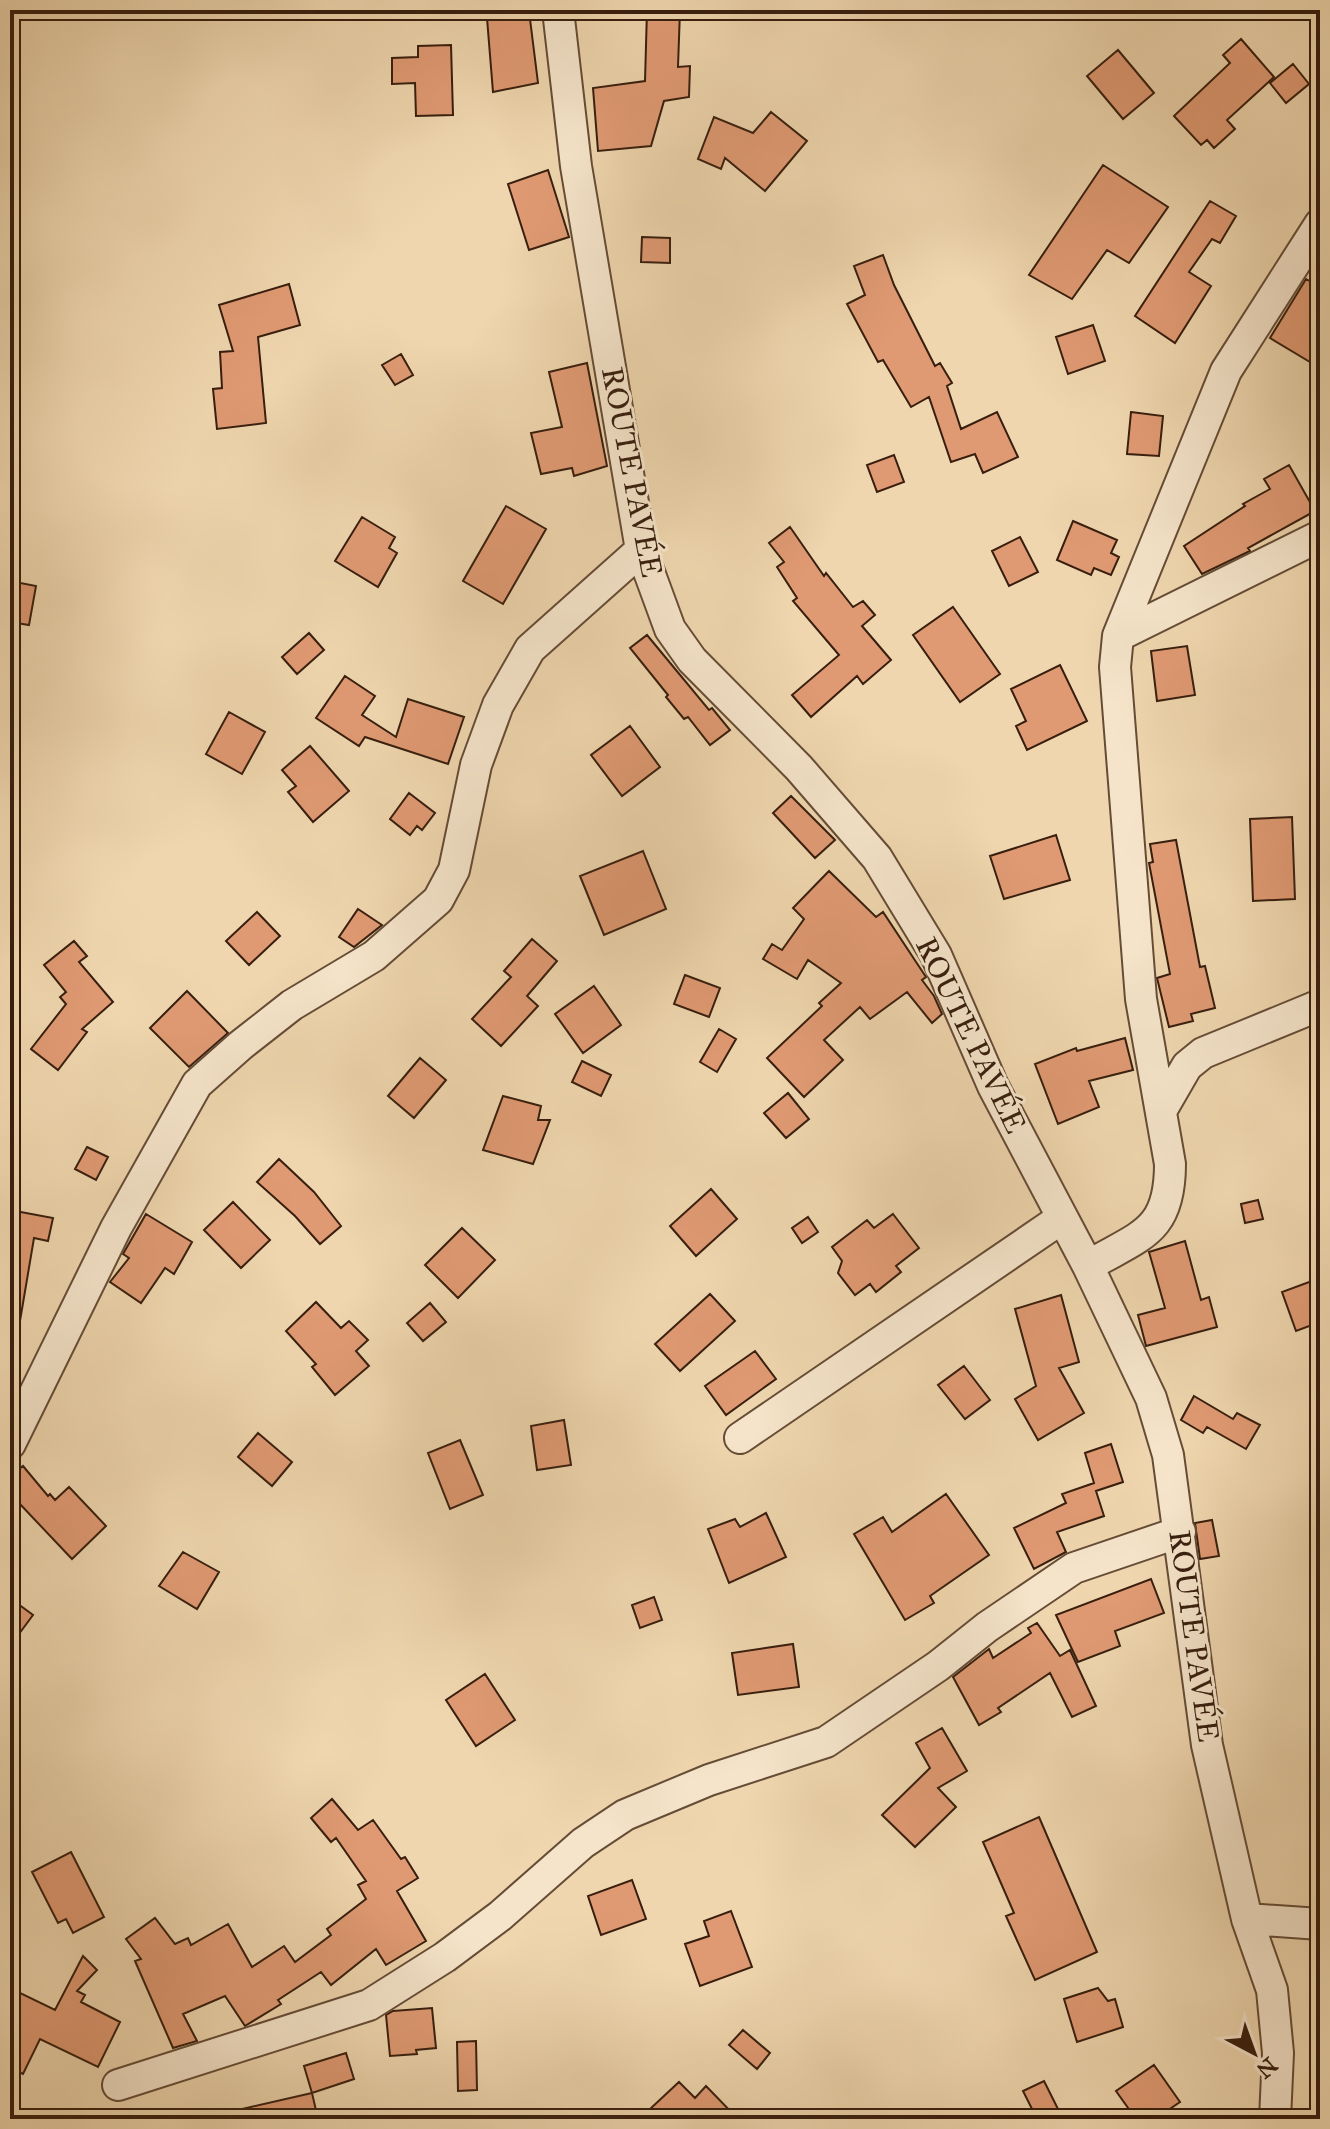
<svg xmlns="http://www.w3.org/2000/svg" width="1330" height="2129" font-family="'IM FELL Great Primer',serif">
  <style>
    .building { fill: #e09a73; stroke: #371e0e; stroke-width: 2 }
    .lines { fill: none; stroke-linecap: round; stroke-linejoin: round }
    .minor-casing { stroke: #654c36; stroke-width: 34 }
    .minor { stroke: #f5e4ca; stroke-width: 30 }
    .labels { text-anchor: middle; stroke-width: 6; stroke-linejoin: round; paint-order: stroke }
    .street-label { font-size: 30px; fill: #371e0e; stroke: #f5e4ca }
  </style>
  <rect width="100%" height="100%" fill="#efd6ae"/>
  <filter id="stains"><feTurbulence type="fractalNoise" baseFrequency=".0025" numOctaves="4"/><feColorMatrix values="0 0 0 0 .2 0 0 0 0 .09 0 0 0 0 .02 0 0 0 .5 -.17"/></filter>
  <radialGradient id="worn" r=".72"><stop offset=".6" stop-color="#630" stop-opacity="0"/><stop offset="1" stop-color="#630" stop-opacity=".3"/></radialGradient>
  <!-- building -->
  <path class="building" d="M 647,10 L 680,10 L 678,67 L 690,66 L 689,97 L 664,101 L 651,146 L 598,151 L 593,88 L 645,81 Z
    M 529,11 L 538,83 L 493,92 L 487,18 Z
    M 1241,39 L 1274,77 L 1227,120 L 1235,129 L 1214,148 L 1207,140 L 1201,145 L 1174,116 L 1230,63 L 1223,55 Z
    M 451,45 L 453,115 L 416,116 L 415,83 L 392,84 L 392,58 L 418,57 L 418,46 Z
    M 1118,50 L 1154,93 L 1123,119 L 1087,76 Z
    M 1293,64 L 1309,84 L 1286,103 L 1270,83 Z
    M 771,112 L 807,141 L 765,191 L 725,158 L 721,169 L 698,159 L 714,117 L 753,133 Z
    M 1103,165 L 1168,207 L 1129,263 L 1107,250 L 1072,299 L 1029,275 Z
    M 548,170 L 569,237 L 529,250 L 508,184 Z
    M 1210,201 L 1236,216 L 1220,243 L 1212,239 L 1189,272 L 1211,286 L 1175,343 L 1135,316 Z
    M 642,237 L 670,238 L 670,263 L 641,262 Z
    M 883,255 L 894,285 L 935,366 L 940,363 L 952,383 L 947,386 L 961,429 L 997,412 L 1018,457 L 983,473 L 975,454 L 951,462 L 929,397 L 911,407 L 883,360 L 878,362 L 847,304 L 865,295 L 854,266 Z
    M 1306,279 L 1320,287 L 1320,368 L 1270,338 Z
    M 289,284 L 300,325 L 258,337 L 266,423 L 217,429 L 213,389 L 222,388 L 220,352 L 233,351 L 219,305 Z
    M 1093,325 L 1105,361 L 1068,374 L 1056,337 Z
    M 401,354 L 413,375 L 395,385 L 382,365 Z
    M 587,363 L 607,466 L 574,476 L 572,468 L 541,474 L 531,433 L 562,427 L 549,372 Z
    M 1131,412 L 1163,416 L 1159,456 L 1127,454 Z
    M 894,455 L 904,482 L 877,492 L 867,465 Z
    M 1289,465 L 1315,511 L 1248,548 L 1250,551 L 1202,574 L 1184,546 L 1245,506 L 1243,504 L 1270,489 L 1264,479 Z
    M 506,506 L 546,529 L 503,604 L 463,581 Z
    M 362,517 L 395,537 L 389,548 L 397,553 L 378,587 L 335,561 Z
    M 1073,521 L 1117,540 L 1111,553 L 1119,557 L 1111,575 L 1094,568 L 1091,575 L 1057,560 Z
    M 790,527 L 824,576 L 826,573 L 853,607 L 863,601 L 875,615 L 862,626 L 891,660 L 863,684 L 857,676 L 811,717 L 792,695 L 839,655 L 793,601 L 797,598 L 777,567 L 784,562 L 769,543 Z
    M 1020,537 L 1038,572 L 1009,586 L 992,551 Z
    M 10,581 L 36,586 L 29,625 L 10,622 Z
    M 953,607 L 1000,674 L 960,702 L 913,635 Z
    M 309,633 L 324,650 L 297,674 L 282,657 Z
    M 647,635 L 709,710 L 712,708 L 730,730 L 710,745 L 688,717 L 684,719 L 666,697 L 668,695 L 630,648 Z
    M 1187,646 L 1195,695 L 1157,701 L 1151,651 Z
    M 1060,665 L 1087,721 L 1027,750 L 1016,726 L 1026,721 L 1011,689 Z
    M 345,676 L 375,696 L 362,715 L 396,737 L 408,699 L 464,717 L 448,764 L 365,737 L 359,746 L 316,718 Z
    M 229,712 L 265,732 L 242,774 L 206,754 Z
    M 630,726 L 660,767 L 622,796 L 591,755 Z
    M 310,746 L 349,791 L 313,822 L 288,792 L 296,786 L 282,770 Z
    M 409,793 L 435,813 L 422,830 L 417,826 L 410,835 L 390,819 Z
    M 791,796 L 835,840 L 815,858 L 773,813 Z
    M 1292,817 L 1295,899 L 1253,901 L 1250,819 Z
    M 1056,835 L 1070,880 L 1004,899 L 990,856 Z
    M 1176,840 L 1200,967 L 1205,966 L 1215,1008 L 1191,1014 L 1193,1021 L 1169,1027 L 1157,978 L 1170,974 L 1149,863 L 1153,862 L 1150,844 Z
    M 643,851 L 666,909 L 604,935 L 580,876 Z
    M 829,871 L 876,917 L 883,912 L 926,977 L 922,980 L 934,996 L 942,1014 L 932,1023 L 907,992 L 870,1019 L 860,1007 L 824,1040 L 843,1060 L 804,1097 L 767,1058 L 822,1006 L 819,1003 L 841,983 L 808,960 L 797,979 L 763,959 L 772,944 L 782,950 L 804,919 L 793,908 Z
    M 358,909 L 382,925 L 354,947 L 339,937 Z
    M 257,912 L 280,936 L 249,965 L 226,941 Z
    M 532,939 L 557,961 L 527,996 L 538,1006 L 501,1046 L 472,1019 L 511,977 L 504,971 Z
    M 74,941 L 87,956 L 79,962 L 113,1002 L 82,1029 L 87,1032 L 58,1070 L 31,1049 L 66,1004 L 60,997 L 66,992 L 44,965 Z
    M 685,975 L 720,988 L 709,1017 L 674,1004 Z
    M 594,986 L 621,1025 L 583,1053 L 555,1014 Z
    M 187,991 L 228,1033 L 189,1067 L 150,1028 Z
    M 719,1029 L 736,1039 L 717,1072 L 700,1062 Z
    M 1125,1038 L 1133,1070 L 1089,1081 L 1099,1107 L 1058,1124 L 1035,1064 L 1076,1048 L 1077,1051 Z
    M 420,1058 L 446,1080 L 414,1118 L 388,1096 Z
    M 582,1061 L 611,1075 L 601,1096 L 572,1082 Z
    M 788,1093 L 809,1119 L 786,1138 L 764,1113 Z
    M 503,1096 L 541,1106 L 538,1120 L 550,1120 L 533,1164 L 483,1150 Z
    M 87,1147 L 108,1157 L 96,1180 L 75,1169 Z
    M 279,1159 L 314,1192 L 341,1226 L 320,1244 L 295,1216 L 257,1182 Z
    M 711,1189 L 737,1219 L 696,1256 L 670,1226 Z
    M 1258,1200 L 1263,1219 L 1245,1223 L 1241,1204 Z
    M 233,1202 L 270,1240 L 241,1268 L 204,1230 Z
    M 10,1210 L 53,1218 L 48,1241 L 34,1238 L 20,1321 L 10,1321 Z
    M 146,1214 L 192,1242 L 174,1274 L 165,1268 L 141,1303 L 110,1282 L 129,1258 L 123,1254 Z
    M 893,1214 L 919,1248 L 896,1266 L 901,1272 L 876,1292 L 870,1284 L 855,1295 L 838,1273 L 842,1261 L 832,1247 L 867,1220 L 874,1228 Z
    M 808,1217 L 818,1232 L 802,1243 L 792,1228 Z
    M 462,1228 L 495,1260 L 458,1298 L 425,1265 Z
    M 1185,1241 L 1201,1300 L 1209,1297 L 1217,1327 L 1146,1346 L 1138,1315 L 1165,1308 L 1149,1252 Z
    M 1320,1278 L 1320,1322 L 1296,1331 L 1282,1292 Z
    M 710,1294 L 735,1321 L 680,1371 L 655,1344 Z
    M 1061,1295 L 1079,1362 L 1059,1368 L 1084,1413 L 1038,1440 L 1015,1399 L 1036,1386 L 1015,1309 Z
    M 316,1302 L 341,1328 L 349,1321 L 368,1340 L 356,1351 L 369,1366 L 335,1395 L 312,1367 L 316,1364 L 286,1331 Z
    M 430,1303 L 446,1322 L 423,1341 L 407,1323 Z
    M 755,1351 L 776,1379 L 726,1415 L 705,1386 Z
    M 964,1366 L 990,1400 L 965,1419 L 938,1385 Z
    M 1194,1396 L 1233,1419 L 1237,1413 L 1260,1425 L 1246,1449 L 1207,1427 L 1203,1433 L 1181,1420 Z
    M 564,1420 L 571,1465 L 537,1470 L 531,1426 Z
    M 258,1433 L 292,1462 L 272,1486 L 238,1457 Z
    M 460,1440 L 483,1495 L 450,1509 L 428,1453 Z
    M 1111,1444 L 1123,1482 L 1096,1491 L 1104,1516 L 1057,1532 L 1066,1552 L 1034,1569 L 1014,1528 L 1066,1503 L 1062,1494 L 1094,1483 L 1085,1453 Z
    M 23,1466 L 48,1496 L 50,1494 L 55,1500 L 69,1487 L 106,1526 L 72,1559 L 18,1502 L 10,1509 L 10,1476 Z
    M 946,1494 L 989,1555 L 930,1596 L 934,1603 L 905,1620 L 854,1534 L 883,1517 L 892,1532 Z
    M 766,1513 L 786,1557 L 729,1583 L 708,1529 L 735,1519 L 740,1527 Z
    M 1212,1520 L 1219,1556 L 1200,1559 L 1195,1523 Z
    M 183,1552 L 219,1572 L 197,1609 L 159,1586 Z
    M 1151,1579 L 1164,1613 L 1115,1631 L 1120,1646 L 1078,1662 L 1056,1615 Z
    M 654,1597 L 662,1620 L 640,1628 L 632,1605 Z
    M 10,1598 L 33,1615 L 10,1646 Z
    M 1037,1623 L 1060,1656 L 1070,1650 L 1096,1706 L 1072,1717 L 1050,1673 L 998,1708 L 1001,1712 L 979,1725 L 953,1677 L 989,1649 L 993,1658 L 1031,1633 L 1028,1628 Z
    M 793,1644 L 799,1687 L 738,1695 L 732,1653 Z
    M 485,1674 L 515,1720 L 476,1746 L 446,1700 Z
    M 942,1728 L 967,1771 L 938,1788 L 956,1807 L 915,1847 L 882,1815 L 930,1768 L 916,1743 Z
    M 332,1799 L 358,1830 L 373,1820 L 401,1859 L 405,1857 L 418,1878 L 397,1891 L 426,1941 L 386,1965 L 376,1949 L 331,1985 L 321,1972 L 278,2000 L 281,2004 L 245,2026 L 225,1996 L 183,2014 L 197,2041 L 173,2048 L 135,1961 L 141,1959 L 126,1939 L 155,1918 L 175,1944 L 188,1938 L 191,1945 L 228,1924 L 252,1967 L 284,1946 L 295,1962 L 331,1935 L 327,1929 L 366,1899 L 358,1885 L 366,1881 L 336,1838 L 331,1842 L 311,1818 Z
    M 1039,1817 L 1097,1952 L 1035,1980 L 1006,1916 L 1014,1913 L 983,1842 Z
    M 71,1852 L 104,1917 L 73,1933 L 66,1919 L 58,1923 L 32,1872 Z
    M 632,1880 L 646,1919 L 601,1935 L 588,1896 Z
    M 731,1911 L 752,1967 L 700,1986 L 685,1944 L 709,1936 L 704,1921 Z
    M 83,1956 L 97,1970 L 77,1991 L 85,1995 L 81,2002 L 120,2022 L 98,2067 L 40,2039 L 23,2074 L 10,2068 L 10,1988 L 55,2010 Z
    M 1098,1988 L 1108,2001 L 1115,1999 L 1123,2027 L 1077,2042 L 1064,1999 Z
    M 432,2008 L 436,2048 L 416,2050 L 417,2054 L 390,2056 L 386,2015 L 393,2011 Z
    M 743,2030 L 770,2053 L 757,2069 L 729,2045 Z
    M 476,2041 L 477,2090 L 458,2091 L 457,2042 Z
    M 346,2053 L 354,2079 L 312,2093 L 304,2066 Z
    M 1154,2065 L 1180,2102 L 1155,2119 L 1136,2119 L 1116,2091 Z
    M 1044,2081 L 1063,2119 L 1037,2119 L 1023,2091 Z
    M 679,2082 L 695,2098 L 706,2086 L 738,2119 L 660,2119 L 650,2109 Z
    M 312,2093 L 318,2119 L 230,2119 L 229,2112 Z"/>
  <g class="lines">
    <defs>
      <path id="minor" d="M 558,10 L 576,166 L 641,550 L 670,629 L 692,660 L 799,768 L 877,858 L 936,955 L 993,1086 L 1088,1266 L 1151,1398 L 1168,1455 L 1207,1745 L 1247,1919 L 1272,1990 L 1278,2053 L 1275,2119
        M 1118,636 L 1320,536
        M 1161,1111 L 1187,1066 L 1203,1053 L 1320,1005
        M 1088,1266 C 1140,1235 1170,1233 1170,1164 L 1141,999 L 1115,667 L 1118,636 L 1226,371 L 1320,224
        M 740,1438 L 1062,1218
        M 10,1444 L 116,1228 L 197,1084 L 241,1045 L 292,1005 L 374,956 L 438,900 L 454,870 L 476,765 L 498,705 L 530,649 L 641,550
        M 1247,1919 L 1320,1924
        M 118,2085 L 369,2005 L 445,1957 L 500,1916 L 583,1843 L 625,1815 L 709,1780 L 826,1742 L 938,1666 L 987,1627 L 1074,1568 L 1180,1532"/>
    </defs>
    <!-- minor casing -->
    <use href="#minor" class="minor-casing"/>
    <!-- minor -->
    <use href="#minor" class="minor"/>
  </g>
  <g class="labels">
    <!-- street labels -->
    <g class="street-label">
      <text transform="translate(632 472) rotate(79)" y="10">ROUTE PAVÉE</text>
      <text transform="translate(971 1035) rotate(64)" y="10">ROUTE PAVÉE</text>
      <text transform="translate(1194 1636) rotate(82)" y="10">ROUTE PAVÉE</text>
    </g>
  </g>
  <!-- margin -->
  <rect width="1330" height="2129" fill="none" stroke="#efd6ae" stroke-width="40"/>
  <rect x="12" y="12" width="1306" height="2105" fill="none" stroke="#371e0e" stroke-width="4"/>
  <rect x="20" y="20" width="1290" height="2089" fill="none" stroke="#371e0e" stroke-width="2"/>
  <!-- north arrow -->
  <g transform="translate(1254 2053) rotate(139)" stroke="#f5e4ca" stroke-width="6" paint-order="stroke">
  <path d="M0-6L14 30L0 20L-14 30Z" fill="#371e0e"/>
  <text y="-12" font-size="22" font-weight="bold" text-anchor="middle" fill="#371e0e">N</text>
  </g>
  <rect width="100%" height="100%" filter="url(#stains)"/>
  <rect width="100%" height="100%" fill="url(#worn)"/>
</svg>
